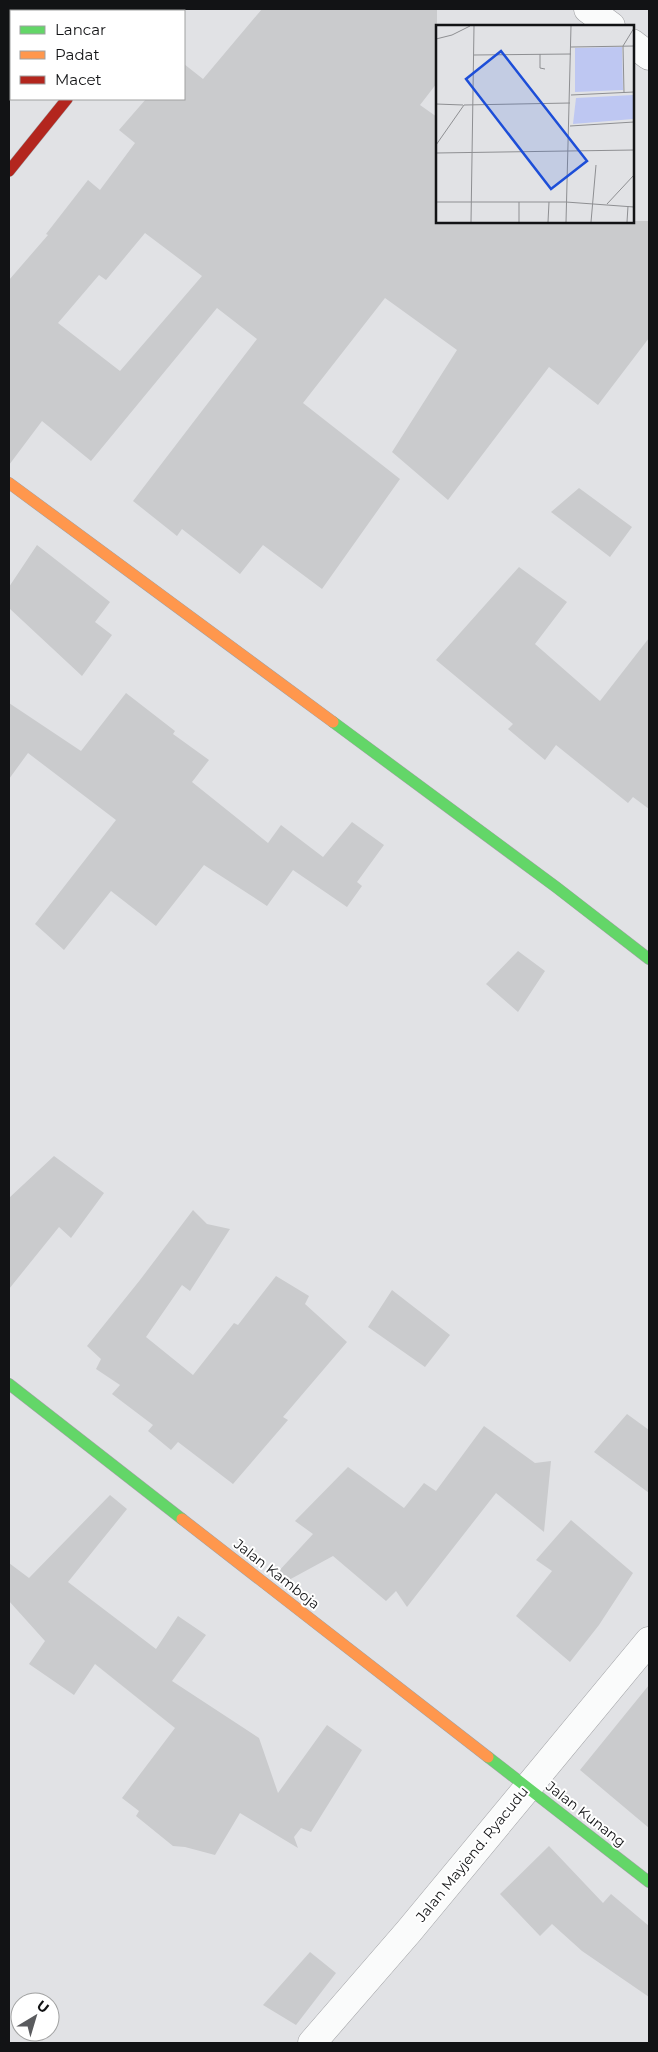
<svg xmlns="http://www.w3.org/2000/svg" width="658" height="2052" font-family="Montserrat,sans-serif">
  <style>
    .building { fill: #cacbcd; fill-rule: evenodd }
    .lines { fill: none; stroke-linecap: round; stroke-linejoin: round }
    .street-casing { stroke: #a0a1a4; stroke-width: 29 }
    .fast-casing { stroke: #a0a1a4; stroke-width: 12 }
    .slow-casing { stroke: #a0a1a4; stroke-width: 12 }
    .jam-casing { stroke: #a0a1a4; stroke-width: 12 }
    .street { stroke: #fafbfb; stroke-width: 28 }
    .fast { stroke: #63d668; stroke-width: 11 }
    .slow { stroke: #ff974d; stroke-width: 11 }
    .jam { stroke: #b3261e; stroke-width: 11 }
    .labels { text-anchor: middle; stroke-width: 4; stroke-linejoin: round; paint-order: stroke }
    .street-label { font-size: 14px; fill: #121315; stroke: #fff }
    .inset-road { fill: none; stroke: #8e8f92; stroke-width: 1 }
    .view { fill: #1d4ed8; fill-opacity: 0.15; stroke: #1d4ed8; stroke-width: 2.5 }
    .inset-edge { fill: none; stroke: #121315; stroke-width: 2.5 }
  </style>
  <rect width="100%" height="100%" fill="#e1e2e5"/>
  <!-- building -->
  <path class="building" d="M 262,9 L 437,9 L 437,83 L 420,105 L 437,117 L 437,221 L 649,221 L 649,338 L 598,405 L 549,367 L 448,500 L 392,452 L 457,350 L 385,298 L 303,403 L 400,479 L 322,589 L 263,545 L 240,574 L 182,529 L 177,536 L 133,501 L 257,339 L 217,308 L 91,461 L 42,421 L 9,465 L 9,280 L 48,235 L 46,234 L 88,180 L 100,190 L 135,143 L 119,130 L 146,99 L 184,99 L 184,64 L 203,79 ZM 145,233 L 202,276 L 120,371 L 58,323 L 99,275 L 106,280 Z
    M 579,488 L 632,527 L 610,557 L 551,512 Z
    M 37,545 L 110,602 L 95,622 L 112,635 L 82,676 L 9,608 L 9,587 Z
    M 519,567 L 567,602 L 535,644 L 600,701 L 649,638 L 649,809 L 633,797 L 628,803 L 556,745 L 545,760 L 508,729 L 513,724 L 436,660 Z
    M 126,693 L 175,731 L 173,734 L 209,760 L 192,782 L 268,843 L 281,825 L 323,857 L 352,822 L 384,845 L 357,882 L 362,886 L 347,907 L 293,870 L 267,906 L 204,865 L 156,926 L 111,891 L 64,950 L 35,924 L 116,820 L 28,753 L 9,779 L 9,703 L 81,751 Z
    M 518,951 L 545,971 L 518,1012 L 486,984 Z
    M 54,1156 L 104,1193 L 71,1238 L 59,1227 L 9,1289 L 9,1198 Z
    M 193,1210 L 207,1224 L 230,1229 L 190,1291 L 182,1285 L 146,1337 L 193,1375 L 234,1323 L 238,1325 L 276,1276 L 309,1296 L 305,1304 L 347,1342 L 283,1417 L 288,1420 L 233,1484 L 178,1442 L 171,1450 L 148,1431 L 153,1425 L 112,1394 L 120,1385 L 96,1369 L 101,1359 L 87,1346 L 140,1280 Z
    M 392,1290 L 450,1335 L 425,1367 L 368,1327 Z
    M 627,1414 L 649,1430 L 649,1493 L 594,1452 Z
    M 484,1426 L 535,1463 L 551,1461 L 544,1532 L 496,1493 L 407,1607 L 396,1591 L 386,1601 L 333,1556 L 287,1581 L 277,1573 L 313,1534 L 295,1521 L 348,1467 L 404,1508 L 424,1483 L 436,1491 Z
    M 110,1495 L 127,1509 L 68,1582 L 156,1649 L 178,1616 L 206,1635 L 172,1681 L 259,1738 L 278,1793 L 327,1725 L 362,1750 L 311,1832 L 301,1828 L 294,1837 L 298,1848 L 240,1813 L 215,1855 L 185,1847 L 173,1846 L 136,1816 L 139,1811 L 122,1798 L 175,1728 L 95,1664 L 74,1695 L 29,1664 L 45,1641 L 9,1601 L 9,1563 L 29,1578 Z
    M 571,1520 L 633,1573 L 599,1625 L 570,1662 L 516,1616 L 552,1571 L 536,1560 Z
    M 649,1685 L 649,1828 L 580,1770 Z
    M 549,1846 L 603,1903 L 611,1894 L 649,1926 L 649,1997 L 582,1951 L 552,1924 L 540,1936 L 500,1894 Z
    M 310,1952 L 336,1973 L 296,2025 L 263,2005 Z"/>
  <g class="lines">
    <defs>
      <path id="street" d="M 588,9 L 611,26
        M 632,43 L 649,56
        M 312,2043 L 409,1931 L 649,1641"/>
      <path id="fast" d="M 333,722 L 556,887 L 649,959
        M 9,1384 L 182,1519
        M 488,1757 L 649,1882"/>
      <path id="slow" d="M 138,11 L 140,9
        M 9,483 L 333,722
        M 182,1519 L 488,1757"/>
      <path id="jam" d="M 9,171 L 67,99"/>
    </defs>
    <!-- street casing -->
    <use href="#street" class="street-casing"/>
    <!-- fast casing -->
    <use href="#fast" class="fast-casing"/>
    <!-- slow casing -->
    <use href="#slow" class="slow-casing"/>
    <!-- jam casing -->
    <use href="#jam" class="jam-casing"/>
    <!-- street -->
    <use href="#street" class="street"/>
    <!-- fast -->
    <use href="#fast" class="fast"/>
    <!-- slow -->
    <use href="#slow" class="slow"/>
    <!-- jam -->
    <use href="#jam" class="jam"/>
  </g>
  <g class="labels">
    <!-- street labels -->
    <g class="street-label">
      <text transform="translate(277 1574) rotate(38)" y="5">Jalan Kamboja</text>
      <text transform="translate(586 1814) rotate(38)" y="5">Jalan Kunang</text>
      <text transform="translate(472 1854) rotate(-51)" y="5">Jalan Mayjend. Ryacudu</text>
    </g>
  </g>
  <!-- overview -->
  <g transform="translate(436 25)">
    <rect width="198" height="198" fill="#e1e2e5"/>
    <path d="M 186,22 L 187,65 L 139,67 L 139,23 ZM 197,70 L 197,94 L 137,99 L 140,73 Z" fill="#bec7f2"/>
    <path class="inset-road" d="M 0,14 L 16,10 L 34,1M 135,22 L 198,21M 104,29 L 104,43 L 109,44M 38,30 L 135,29M 188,68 L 187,21 L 198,3M 135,70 L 198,67M 0,79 L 27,80M 134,101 L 198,97M 0,120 L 28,80 L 134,78M 0,128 L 198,125M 0,177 L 130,177 L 198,182M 83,177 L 83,197M 171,179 L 198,150M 35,197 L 38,1M 112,197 L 113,177M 130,197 L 135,1M 155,197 L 160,140M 191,197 L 192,181"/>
    <path class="view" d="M 65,26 L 151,136 L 115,164 L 30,54 Z"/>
    <rect width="198" height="198" class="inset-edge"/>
  </g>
  <!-- border -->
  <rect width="658" height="2052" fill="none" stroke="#121315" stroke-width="20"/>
  <!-- legend -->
  <rect x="10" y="10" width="175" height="90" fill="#ffffff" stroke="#a0a1a1"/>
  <rect x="20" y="26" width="25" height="8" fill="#63d668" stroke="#a0a1a1"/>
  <text x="55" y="35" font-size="15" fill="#121315">Lancar</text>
  <rect x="20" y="51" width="25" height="8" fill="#ff974d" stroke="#a0a1a1"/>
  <text x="55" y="60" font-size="15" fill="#121315">Padat</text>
  <rect x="20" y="76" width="25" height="8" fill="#b3261e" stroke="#a0a1a1"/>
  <text x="55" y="85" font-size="15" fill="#121315">Macet</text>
  <!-- north arrow -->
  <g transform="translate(35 2017) rotate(38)"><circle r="24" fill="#ffffff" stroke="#a0a1a1"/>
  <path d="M0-4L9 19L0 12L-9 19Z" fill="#5a5b5e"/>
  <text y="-8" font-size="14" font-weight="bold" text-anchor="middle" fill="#121315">U</text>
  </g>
</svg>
